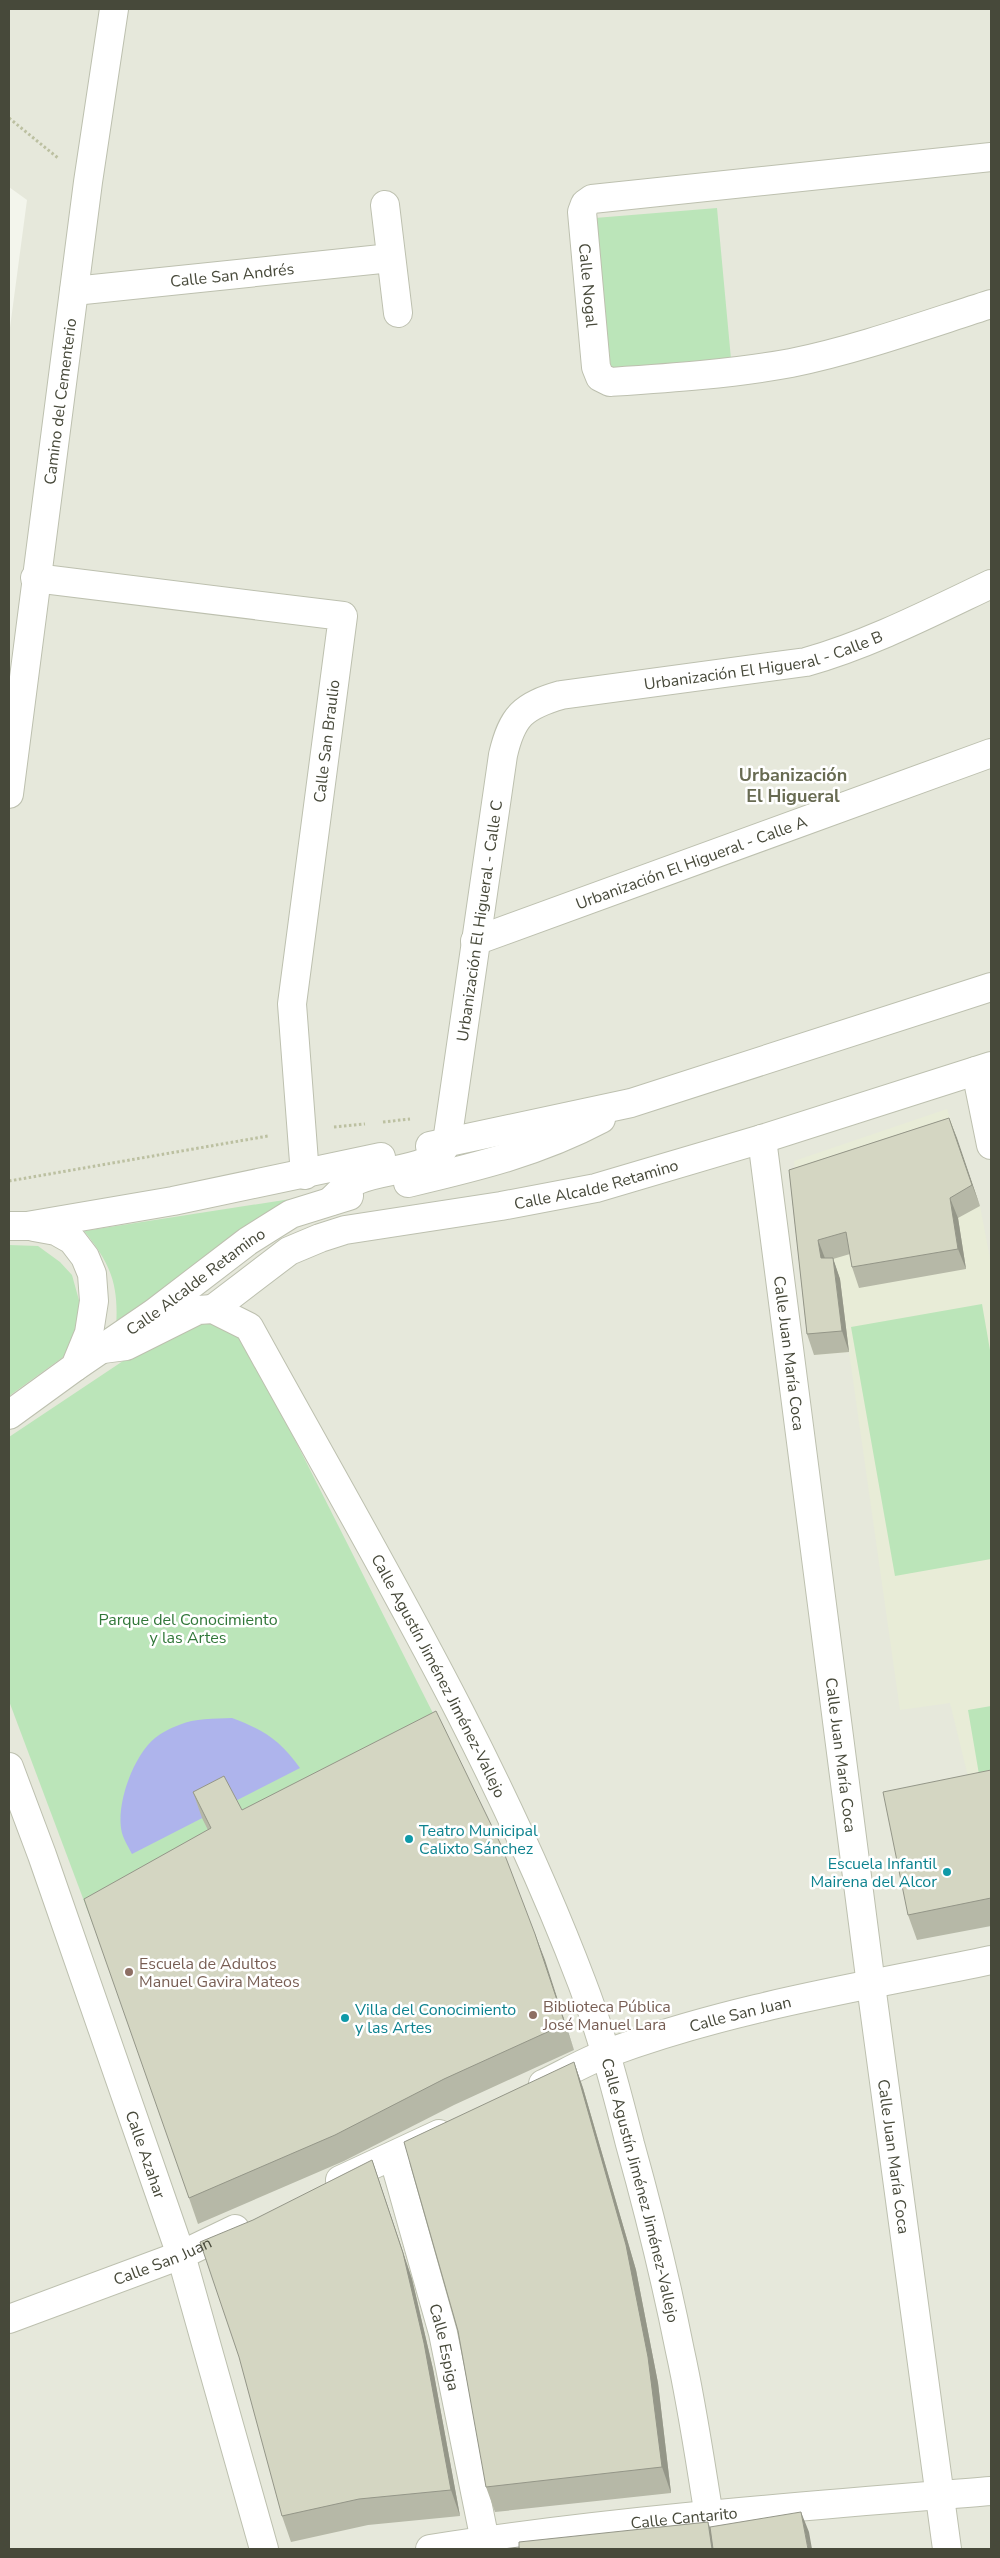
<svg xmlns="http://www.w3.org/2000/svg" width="1000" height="2558" font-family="'Nunito Sans',sans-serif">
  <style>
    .residential { fill: #e6e8db }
    .education { fill: #e8ecd7 }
    .green { fill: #bbe5b9 }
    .water { fill: #aeb4ec }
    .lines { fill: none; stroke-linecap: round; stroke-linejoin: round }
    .minor-casing { stroke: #bdc0af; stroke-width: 30 }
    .path { stroke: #bcc0a1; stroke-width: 3; stroke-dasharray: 2.5 2.5; stroke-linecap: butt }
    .minor { stroke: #fff; stroke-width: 28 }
    .wall { fill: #b6b8a7 }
    .shaded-wall { fill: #949688 }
    .building { fill: #d4d6c2; stroke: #949688 }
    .culture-dot { fill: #0f9aa8; stroke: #fff; stroke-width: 2 }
    .education-dot { fill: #8d6e63; stroke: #fff; stroke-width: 2 }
    .labels { text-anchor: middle; stroke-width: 5; stroke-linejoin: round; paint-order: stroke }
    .street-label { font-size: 16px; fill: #47493a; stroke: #fff }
    .park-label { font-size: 16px; fill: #317739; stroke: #fff }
    .culture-label { font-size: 16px; fill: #0d838f; stroke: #fff; text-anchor: start }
    .education-label { font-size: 16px; fill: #785e54; stroke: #fff; text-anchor: start }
    .neighbourhood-label { font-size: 18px; font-weight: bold; fill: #686b52; stroke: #fff }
  </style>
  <rect width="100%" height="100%" fill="#f3f5ec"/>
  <!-- residential -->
  <path class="residential" d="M 9,9 L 991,9 L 991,2549 L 9,2549 L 9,335 L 27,200 L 9,187 Z"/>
  <!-- education -->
  <path class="education" d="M 947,1109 L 980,1206 L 991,1264 L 991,1798 L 974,1801 L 950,1703 L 900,1710 L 849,1352 L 814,1355 L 794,1161 Z"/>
  <!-- green -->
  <path class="green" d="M 717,208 L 731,359 L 611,370 L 595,218 Z
    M 297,1198 L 116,1328 C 119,1285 111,1264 84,1231 Z
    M 9,1245 L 38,1246 L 60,1262 L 72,1275 L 80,1304 L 78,1328 L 66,1355 L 9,1396 Z
    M 982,1304 L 991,1356 L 991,1559 L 895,1576 L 851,1327 Z
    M 206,1318 L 242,1335 L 445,1737 L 221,1854 L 93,1925 L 9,1701 L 9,1437 L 162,1335 Z
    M 991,1706 L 991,1784 L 981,1786 L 968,1710 Z"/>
  <!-- water -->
  <path class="water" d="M 232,1718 C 264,1730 280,1740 300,1768 L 132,1854 C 129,1848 124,1840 122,1833 C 115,1806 133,1756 155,1738 C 161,1733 171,1728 179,1725 C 195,1718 214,1719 232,1718 Z"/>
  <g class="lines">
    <defs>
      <g id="minor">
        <path id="s1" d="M 991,157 L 592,199 L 585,204 L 582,212 L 596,367 L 600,377 L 610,382 C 670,378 731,374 791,363 C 859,349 925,325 991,304"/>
        <path d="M 385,205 L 398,313"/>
        <path id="s2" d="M 74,291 L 391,258"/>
        <path d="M 35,578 L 343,616 L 292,1004 L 305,1175"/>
        <path id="s3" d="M 9,794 L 88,182 L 114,9"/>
        <path id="s4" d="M 475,941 L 991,753"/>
        <path d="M 976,1071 L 991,1145"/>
        <path id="s5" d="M 762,1139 L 871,1985 L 947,2549"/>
        <path d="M 430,1146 L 631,1103 L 991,987"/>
        <path d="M 408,1183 C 476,1167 539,1152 601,1119"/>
        <path id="s6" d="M 331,1201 C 339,1193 347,1184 358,1180 C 384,1168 436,1171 447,1142 L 503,755 C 512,716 523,706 561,695 L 806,662 C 870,644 930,613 991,584"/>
        <path d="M 9,1226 L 27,1226 L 173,1201 L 381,1157"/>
        <path id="s7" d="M 213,1309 L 289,1251 L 320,1238 L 345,1230 L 501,1206 L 596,1188 L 762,1139 L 991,1066"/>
        <path id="s8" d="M 103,1349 L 126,1346 L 198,1310 L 213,1309 L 249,1327 C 367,1542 495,1753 582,1983 C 602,2035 616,2089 630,2144 C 649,2212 666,2281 680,2351 C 692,2405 700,2461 709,2516"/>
        <path id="s9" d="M 75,1367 L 154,1313 L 248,1241 L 291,1214 L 349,1196"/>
        <path d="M 9,1415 L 75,1367 L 89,1333 L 94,1301 L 92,1274 L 85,1257 L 72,1240 L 56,1231 L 34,1227"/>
        <path id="s10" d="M 9,1767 L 42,1855 L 181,2255 L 264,2549"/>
        <path id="s11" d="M 543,2084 C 564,2074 586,2061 608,2053 C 732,2007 862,1987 991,1960"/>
        <path id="s12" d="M 393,2156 L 443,2333 L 485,2541"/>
        <path d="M 340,2180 L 439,2134"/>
        <path id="s13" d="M 9,2319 L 181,2255 L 235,2229"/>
        <path id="s14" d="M 430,2549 C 614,2520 806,2506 991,2491"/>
      </g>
    </defs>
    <!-- minor casing -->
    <use href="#minor" class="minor-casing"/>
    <!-- path -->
    <path class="path" d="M 9,118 L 58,158
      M 383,1122 L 410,1119
      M 334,1127 L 365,1124
      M 9,1181 L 268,1136"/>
    <!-- minor -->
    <use href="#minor" class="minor"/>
  </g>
  <!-- wall -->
  <path class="wall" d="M 949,1118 L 980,1206 L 958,1218 L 966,1269 L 859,1288 L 852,1267 L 850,1254 L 833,1259 L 840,1279 L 849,1352 L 814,1355 L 807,1334 L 789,1170 Z
    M 991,1770 L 991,1926 L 917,1940 L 908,1915 Z
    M 193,1792 L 242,1810 L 535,1934 L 574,2050 L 454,2105 L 344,2161 L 198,2224 L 189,2198 L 208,1830 L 202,1818 Z
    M 574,2062 L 583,2088 L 636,2270 L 658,2383 L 671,2493 L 495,2512 L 486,2487 Z
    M 372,2160 L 412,2279 L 433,2369 L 460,2516 L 368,2525 L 291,2542 L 282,2516 Z"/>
  <!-- shaded-wall -->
  <path class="shaded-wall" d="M 949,1118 L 957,1138 L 980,1206 L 972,1185 Z
    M 950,1198 L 958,1218 L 966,1269 L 958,1249 Z
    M 818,1240 L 826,1261 L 821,1258 Z
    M 833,1258 L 840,1279 L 849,1352 L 842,1331 Z
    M 535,1934 L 545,1960 L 574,2050 L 565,2024 Z
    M 574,2062 L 583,2088 L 636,2270 L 658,2383 L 671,2493 L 662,2467 Z
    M 372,2160 L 412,2279 L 433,2369 L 460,2516 L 451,2490 Z
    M 801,2512 L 809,2532 L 812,2549 L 808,2549 Z
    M 708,2522 L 718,2549 L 712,2549 Z"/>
  <!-- building -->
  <path class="building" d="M 949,1118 L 972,1185 L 950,1198 L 958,1249 L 852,1267 L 846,1232 L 818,1240 L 821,1258 L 833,1258 L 842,1331 L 807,1334 L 789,1170 Z
    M 436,1711 L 501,1845 L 535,1934 L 565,2024 L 444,2079 L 335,2135 L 189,2198 L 84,1899 L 211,1828 L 193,1792 L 224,1776 L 242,1810 Z
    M 991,1770 L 991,1898 L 908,1915 L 883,1792 Z
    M 574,2062 L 626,2245 L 648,2357 L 662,2467 L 486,2487 L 458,2331 L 404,2142 Z
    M 372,2160 L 403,2253 L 424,2343 L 451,2490 L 359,2499 L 282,2516 L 239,2357 L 200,2242 L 253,2220 Z
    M 801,2512 L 808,2549 L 713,2549 L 710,2527 Z
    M 708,2522 L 712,2549 L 519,2549 L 519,2542 Z
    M 519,2547 L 519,2549 L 503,2549 Z"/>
  <!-- markers -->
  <g class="culture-dot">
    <circle cx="409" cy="1839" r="5"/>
    <circle cx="947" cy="1872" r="5"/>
    <circle cx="345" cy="2018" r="5"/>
  </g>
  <g class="education-dot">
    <circle cx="129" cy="1972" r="5"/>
    <circle cx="533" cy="2015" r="5"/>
  </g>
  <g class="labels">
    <!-- street labels -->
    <g class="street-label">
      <text dy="6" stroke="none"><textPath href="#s2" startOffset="159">Calle San Andrés</textPath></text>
      <text dy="6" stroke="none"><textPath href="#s1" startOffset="492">Calle Nogal</textPath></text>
      <text dy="6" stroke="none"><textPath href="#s3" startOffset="396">Camino del Cementerio</textPath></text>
      <text dy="6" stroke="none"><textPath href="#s6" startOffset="821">Urbanización El Higueral - Calle B</textPath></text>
      <text transform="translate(326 741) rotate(-83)" y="6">Calle San Braulio</text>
      <text dy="6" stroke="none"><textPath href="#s4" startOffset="230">Urbanización El Higueral - Calle A</textPath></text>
      <text dy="6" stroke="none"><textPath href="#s6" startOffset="358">Urbanización El Higueral - Calle C</textPath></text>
      <text dy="6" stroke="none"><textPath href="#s7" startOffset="411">Calle Alcalde Retamino</textPath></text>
      <text dy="6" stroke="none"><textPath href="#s9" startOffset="148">Calle Alcalde Retamino</textPath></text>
      <text dy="6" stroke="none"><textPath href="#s5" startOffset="216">Calle Juan María Coca</textPath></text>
      <text dy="6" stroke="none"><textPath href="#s8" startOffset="556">Calle Agustín Jiménez Jiménez-Vallejo</textPath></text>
      <text dy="6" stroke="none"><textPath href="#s5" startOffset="621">Calle Juan María Coca</textPath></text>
      <text dy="6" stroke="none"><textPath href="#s11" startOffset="210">Calle San Juan</textPath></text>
      <text dy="6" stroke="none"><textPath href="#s10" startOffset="411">Calle Azahar</textPath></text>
      <text dy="6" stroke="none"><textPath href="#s5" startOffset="1026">Calle Juan María Coca</textPath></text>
      <text dy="6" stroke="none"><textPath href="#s8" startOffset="1111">Calle Agustín Jiménez Jiménez-Vallejo</textPath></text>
      <text dy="6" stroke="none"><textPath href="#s13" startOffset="164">Calle San Juan</textPath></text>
      <text dy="6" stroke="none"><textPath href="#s12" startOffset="198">Calle Espiga</textPath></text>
      <text dy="6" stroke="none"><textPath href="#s14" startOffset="256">Calle Cantarito</textPath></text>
    </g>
    <!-- park labels -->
    <g class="park-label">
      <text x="188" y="1625">Parque del Conocimiento<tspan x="188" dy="18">y las Artes</tspan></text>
    </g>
    <!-- culture labels -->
    <g class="culture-label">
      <text x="419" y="1836">Teatro Municipal<tspan x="419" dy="18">Calixto Sánchez</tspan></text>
      <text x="937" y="1869" text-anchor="end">Escuela Infantil<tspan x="937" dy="18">Mairena del Alcor</tspan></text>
      <text x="355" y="2015">Villa del Conocimiento<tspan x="355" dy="18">y las Artes</tspan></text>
    </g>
    <!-- education labels -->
    <g class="education-label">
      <text x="139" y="1969">Escuela de Adultos<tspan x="139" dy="18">Manuel Gavira Mateos</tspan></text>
      <text x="543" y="2012">Biblioteca Pública<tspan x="543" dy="18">José Manuel Lara</tspan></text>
    </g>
    <!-- neighbourhood labels -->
    <g class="neighbourhood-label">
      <text x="793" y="781">Urbanización<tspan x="793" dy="21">El Higueral</tspan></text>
    </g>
  </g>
  <!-- border -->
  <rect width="1000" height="2558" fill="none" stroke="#47493a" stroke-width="20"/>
</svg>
